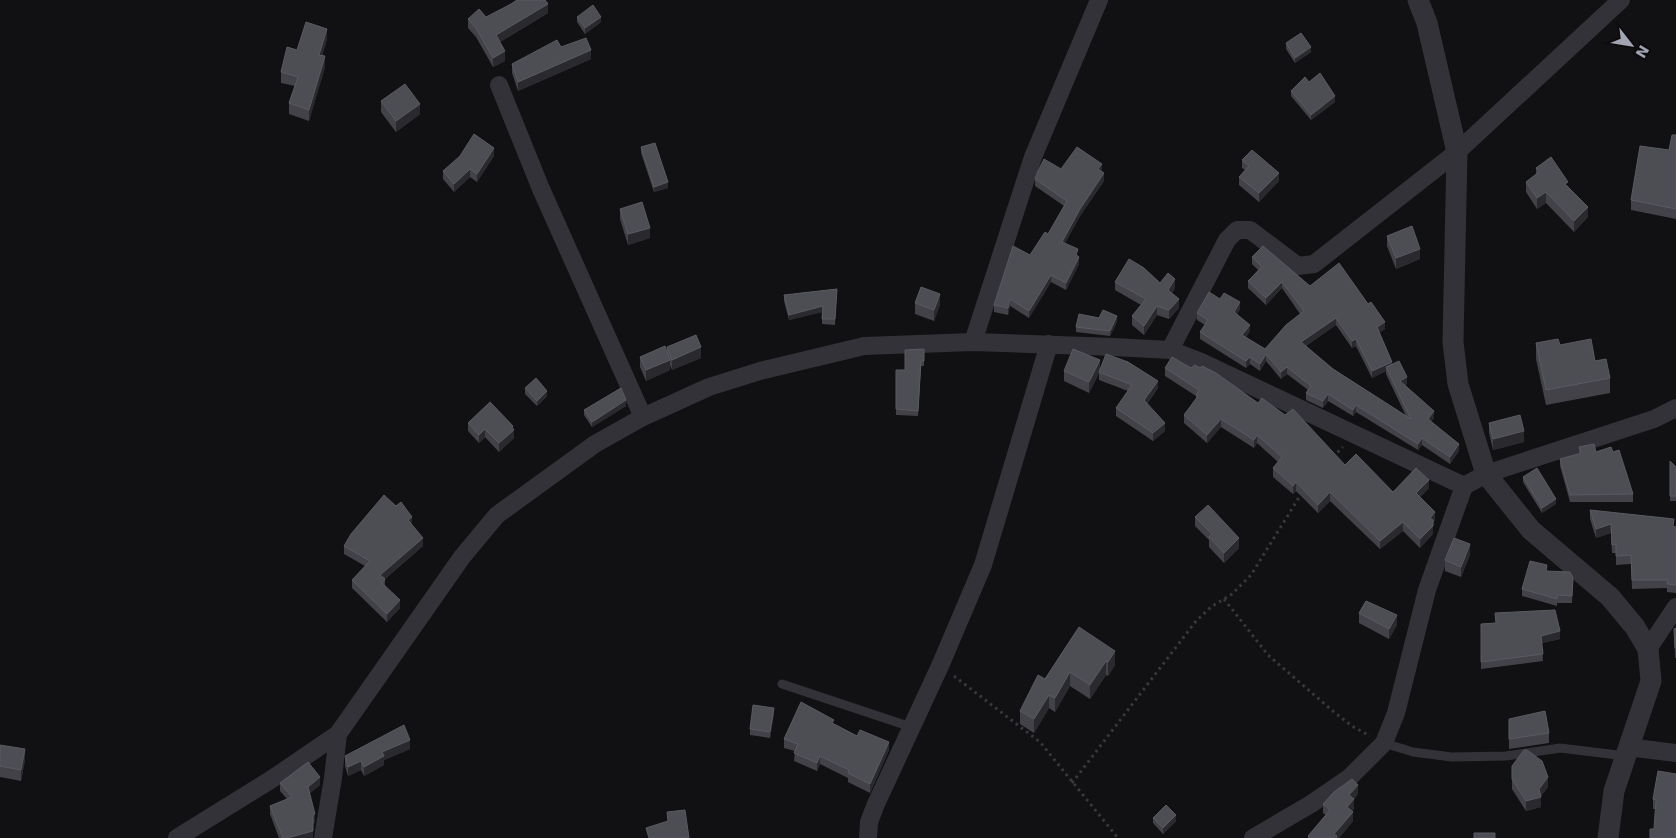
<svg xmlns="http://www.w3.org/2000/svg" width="1676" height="838" font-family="'DejaVu Sans',sans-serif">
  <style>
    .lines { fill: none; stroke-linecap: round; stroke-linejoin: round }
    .path { stroke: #38393f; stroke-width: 3; stroke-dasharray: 2.5 4; stroke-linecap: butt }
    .service { stroke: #323238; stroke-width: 9 }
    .minor { stroke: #323238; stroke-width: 18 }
    .tertiary { stroke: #323238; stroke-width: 21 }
    .wall { fill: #424248; fill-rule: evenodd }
    .shaded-wall { fill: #2a2a2e }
    .building { fill: #4d4d54; stroke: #5a5a63 }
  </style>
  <rect width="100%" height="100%" fill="#111113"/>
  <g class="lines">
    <!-- path -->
    <path class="path" d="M 1333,457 L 1343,447
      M 1224,599 L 1268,655 L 1334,712 L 1352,726 L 1370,736
      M 954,676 L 1040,742 L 1118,838
      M 1072,783 L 1196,621 L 1211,607 L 1232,594 L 1251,575 L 1303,491"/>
    <!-- service -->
    <path class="service" d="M 782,684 L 911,727
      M 1384,743 L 1413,752 L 1452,757 L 1506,756 L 1560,748 L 1626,756"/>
    <!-- minor -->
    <path class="minor" d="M 499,85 L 541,189 L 643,417
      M 973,342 L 1033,157 L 1099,0
      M 1170,350 L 1227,240 L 1237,230 L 1250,230 L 1298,266 L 1314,264 L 1457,152 L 1621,0
      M 1648,649 L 1676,607
      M 1628,747 L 1676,753
      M 177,838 L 272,779 L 338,734 L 462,557 L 497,515 L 595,444 L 643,417 L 709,387 L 760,371 L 864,346 L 973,342 L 1114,347 L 1170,350 L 1201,362 L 1464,486 L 1486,474 L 1654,419 L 1676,408
      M 323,838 L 333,778 L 338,734
      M 868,838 L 869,822 L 876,804 L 940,666 L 983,565 L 1049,344
      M 1253,838 L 1311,804 L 1349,778 L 1384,743 L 1396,713 L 1427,590 L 1464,486"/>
    <!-- tertiary -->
    <path class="tertiary" d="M 1418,0 L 1427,23 L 1457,152 L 1453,342 L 1458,384 L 1486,474 L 1531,530 L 1610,597 L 1635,627 L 1648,649 L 1651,681 L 1614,791 L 1608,838"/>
  </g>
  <!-- wall -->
  <path class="wall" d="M 548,13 L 500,42 L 505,61 L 493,67 L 476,37 L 468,28 L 468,19 Z
    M 577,17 L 601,22 L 585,34 L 577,22 Z
    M 327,39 L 322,56 L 325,67 L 309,121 L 289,114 L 289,103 L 295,86 L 281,83 L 281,72 L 297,50 Z
    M 1286,43 L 1311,52 L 1295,63 L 1286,49 Z
    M 591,59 L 518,91 L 512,73 L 512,64 Z
    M 1309,82 L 1335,102 L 1311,120 L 1291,96 L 1291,91 Z
    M 381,101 L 420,114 L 396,132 L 381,112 Z
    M 1676,135 L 1676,219 L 1631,210 L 1631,200 L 1669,150 Z
    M 641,147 L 668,188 L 654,192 L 641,153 Z
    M 494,156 L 477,182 L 470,177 L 454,192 L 443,179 L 443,171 Z
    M 1242,160 L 1279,181 L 1259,202 L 1239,185 L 1239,177 L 1245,170 L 1242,168 Z
    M 1536,168 L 1568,186 L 1588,217 L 1574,232 L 1546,203 L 1537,209 L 1526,192 L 1526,182 L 1536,174 Z
    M 1061,169 L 1102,172 L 1104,181 L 1080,216 L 1065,243 L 1078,256 L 1079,264 L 1066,290 L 1051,282 L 1029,318 L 1010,306 L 1008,315 L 994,312 L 994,305 L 1030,255 L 1048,234 L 1064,206 L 1035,186 L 1035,179 Z
    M 620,209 L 650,238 L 628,245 L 620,219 Z
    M 1387,236 L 1420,259 L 1396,269 L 1387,246 Z
    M 1252,257 L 1310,286 L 1385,329 L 1379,333 L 1392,364 L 1407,384 L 1405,385 L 1434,418 L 1431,422 L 1459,451 L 1450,464 L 1422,445 L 1418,450 L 1356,412 L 1353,416 L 1328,401 L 1323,408 L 1306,400 L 1306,393 L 1308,390 L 1287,374 L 1281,379 L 1266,361 L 1260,371 L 1250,364 L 1246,368 L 1200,339 L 1200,332 L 1205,325 L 1197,320 L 1197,313 L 1220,299 L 1240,309 L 1237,314 L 1250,331 L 1246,337 L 1265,349 L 1300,314 L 1282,288 L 1266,305 L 1248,288 L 1248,281 L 1258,270 L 1252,264 ZM 1336,325 L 1352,348 L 1356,346 L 1372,378 L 1386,371 L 1386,374 L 1406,416 L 1333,369 L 1306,346 Z
    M 1115,282 L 1160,283 L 1175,288 L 1172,293 L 1179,308 L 1169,319 L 1157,315 L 1144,335 L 1132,325 L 1132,316 L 1141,305 L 1115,290 Z
    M 837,289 L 835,325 L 822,324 L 822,312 L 789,320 L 784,301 L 784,295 Z
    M 915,303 L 940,305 L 934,321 L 915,314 Z
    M 1117,322 L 1110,336 L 1076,332 L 1076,327 Z
    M 1536,343 L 1560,345 L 1595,361 L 1610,378 L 1610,393 L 1546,405 L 1536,359 Z
    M 667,347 L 701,358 L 672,370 L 670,365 L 670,370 L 646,381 L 640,367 L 640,357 L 667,352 Z
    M 924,349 L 924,366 L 921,366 L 918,416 L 896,415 L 896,370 L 905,370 Z
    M 1165,368 L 1393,492 L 1429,488 L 1420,497 L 1435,520 L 1433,523 L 1433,534 L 1420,548 L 1403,531 L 1380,549 L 1330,501 L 1318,513 L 1296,491 L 1293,494 L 1273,477 L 1273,468 L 1278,462 L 1257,443 L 1254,448 L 1221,427 L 1207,443 L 1184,423 L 1184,415 L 1196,399 L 1196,396 L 1165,376 Z
    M 1100,370 L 1158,388 L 1147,404 L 1165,431 L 1153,441 L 1116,416 L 1116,408 L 1128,391 L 1099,380 L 1099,373 L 1089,393 L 1064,381 L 1064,371 Z
    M 525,388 L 547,396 L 537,406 L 525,394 Z
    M 626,406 L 592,427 L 584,415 L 584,410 Z
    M 468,423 L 513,429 L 514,438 L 499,452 L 485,437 L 479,443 L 468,431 Z
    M 1489,423 L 1524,442 L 1493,450 L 1489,433 Z
    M 1579,447 L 1596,452 L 1613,452 L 1633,494 L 1633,502 L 1570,502 L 1560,466 L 1560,459 L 1579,454 Z
    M 1670,461 L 1676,467 L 1676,501 L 1670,501 Z
    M 1523,477 L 1556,504 L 1542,513 L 1523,482 Z
    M 396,506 L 412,525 L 423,546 L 385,579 L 385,585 L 400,608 L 387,622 L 352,588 L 352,580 L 365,566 L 344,554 L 344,546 Z
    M 1590,510 L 1676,527 L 1676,593 L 1667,592 L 1667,588 L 1632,589 L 1631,564 L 1616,565 L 1616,553 L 1612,553 L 1611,533 L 1596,538 L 1590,519 Z
    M 1195,517 L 1239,548 L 1224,563 L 1209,547 L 1209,540 L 1195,526 Z
    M 1470,555 L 1461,577 L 1445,571 L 1445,560 Z
    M 1547,571 L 1573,578 L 1572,603 L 1557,603 L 1557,606 L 1522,596 L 1522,589 Z
    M 1359,613 L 1397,625 L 1389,639 L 1359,623 Z
    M 1496,623 L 1560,639 L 1542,643 L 1543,661 L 1481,669 L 1481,624 Z
    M 1079,627 L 1115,665 L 1108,676 L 1106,675 L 1090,699 L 1070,686 L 1055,712 L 1049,708 L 1034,733 L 1020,724 L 1020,711 L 1045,679 Z
    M 1676,628 L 1676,658 L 1675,658 L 1674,629 Z
    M 774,713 L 770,738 L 750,735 L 750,729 Z
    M 1509,719 L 1549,733 L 1549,743 L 1509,749 Z
    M 834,724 L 857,736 L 889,750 L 870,793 L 848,782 L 848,778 L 820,764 L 817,771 L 794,761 L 795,751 L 784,748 L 784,739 Z
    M 0,745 L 25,760 L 21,781 L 0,777 Z
    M 410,749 L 384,760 L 384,765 L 364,776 L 361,770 L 348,776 L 345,766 L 345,756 Z
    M 1512,766 L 1548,787 L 1541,796 L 1541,807 L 1526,811 L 1512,789 Z
    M 1658,771 L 1655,809 L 1653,809 L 1653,799 Z
    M 280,783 L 320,785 L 310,793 L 315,822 L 313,824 L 313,838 L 279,838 L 270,814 L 270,806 L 287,799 L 280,791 Z
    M 1358,794 L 1354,799 L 1354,809 L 1352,811 L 1353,821 L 1339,838 L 1308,838 L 1308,836 L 1326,815 L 1323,813 L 1323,804 Z
    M 1153,818 L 1176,821 L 1163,834 L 1153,823 Z"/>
  <!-- shaded-wall -->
  <path class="shaded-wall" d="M 548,4 L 548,13 L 496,44 L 496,35 Z
    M 601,17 L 601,22 L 585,34 L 585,28 Z
    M 327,29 L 327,39 L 319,66 L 319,55 Z
    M 1311,47 L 1311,52 L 1295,63 L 1295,58 Z
    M 591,50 L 591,59 L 518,91 L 518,82 Z
    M 505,51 L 505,61 L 493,67 L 493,58 Z
    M 325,56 L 325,67 L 309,121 L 309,110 Z
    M 1335,96 L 1335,102 L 1311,120 L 1311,115 Z
    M 420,104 L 420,114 L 396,132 L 396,121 Z
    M 494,148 L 494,156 L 477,182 L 477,174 Z
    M 1102,164 L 1102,171 L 1098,169 Z
    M 470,169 L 470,177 L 454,192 L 454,184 Z
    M 1104,173 L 1104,181 L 1080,216 L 1062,249 L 1062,242 L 1080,209 Z
    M 1279,173 L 1279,181 L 1259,202 L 1259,193 Z
    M 668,182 L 668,188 L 654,192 L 654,187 Z
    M 1546,192 L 1546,203 L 1537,209 L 1537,198 Z
    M 1588,207 L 1588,217 L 1574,232 L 1574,221 Z
    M 650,228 L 650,238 L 628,245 L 628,234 Z
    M 1420,249 L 1420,259 L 1396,269 L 1396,258 Z
    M 1079,257 L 1079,264 L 1066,290 L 1066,283 Z
    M 1051,275 L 1051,282 L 1029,318 L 1029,311 Z
    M 1175,279 L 1175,288 L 1168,299 L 1168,290 Z
    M 1282,282 L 1282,288 L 1266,305 L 1266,298 Z
    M 940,294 L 940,305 L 934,321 L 934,310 Z
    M 1010,299 L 1010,306 L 1008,315 L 1008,308 Z
    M 1179,299 L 1179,308 L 1169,319 L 1169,310 Z
    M 1240,302 L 1240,309 L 1234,319 L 1234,312 Z
    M 823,306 L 823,312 L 789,320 L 789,315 Z
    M 1157,306 L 1157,315 L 1144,335 L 1144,326 Z
    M 1117,316 L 1117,322 L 1110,336 L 1110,331 Z
    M 1336,318 L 1336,325 L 1301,349 L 1301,342 Z
    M 1385,322 L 1385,329 L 1377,334 L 1377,327 Z
    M 1250,325 L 1250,331 L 1242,342 L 1242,335 Z
    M 1356,339 L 1356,346 L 1352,348 L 1352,341 Z
    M 701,347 L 701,358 L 672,370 L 672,360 Z
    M 1266,354 L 1266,361 L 1260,371 L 1260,364 Z
    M 1250,357 L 1250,364 L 1246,368 L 1246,361 Z
    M 670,360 L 670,370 L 646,381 L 646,370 Z
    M 1100,360 L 1100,371 L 1089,393 L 1089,382 Z
    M 1392,362 L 1392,368 L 1386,367 L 1386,371 L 1372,378 L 1372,371 Z
    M 1287,367 L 1287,374 L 1281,379 L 1281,372 Z
    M 1407,377 L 1407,384 L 1400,387 L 1400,381 Z
    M 1158,381 L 1158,388 L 1144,408 L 1144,400 Z
    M 547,391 L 547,396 L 537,406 L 537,401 Z
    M 1328,394 L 1328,401 L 1323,408 L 1323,401 Z
    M 626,400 L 626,406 L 592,427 L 592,422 Z
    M 1356,405 L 1356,412 L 1353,416 L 1353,410 Z
    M 1434,411 L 1434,418 L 1428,426 L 1428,419 Z
    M 1221,419 L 1221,427 L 1207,443 L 1207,435 Z
    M 1165,423 L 1165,431 L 1153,441 L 1153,433 Z
    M 513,426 L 514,438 L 499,452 L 499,443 Z
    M 485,429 L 485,437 L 479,443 L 479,435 Z
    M 1524,431 L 1524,442 L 1493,450 L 1493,439 Z
    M 1257,435 L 1257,443 L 1254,448 L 1254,440 Z
    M 1422,438 L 1422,445 L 1418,450 L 1418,444 Z
    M 1459,444 L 1459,451 L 1450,464 L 1450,457 Z
    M 1429,480 L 1429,488 L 1416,501 L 1416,493 Z
    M 1296,482 L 1296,491 L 1293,494 L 1293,486 Z
    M 1330,492 L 1330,501 L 1318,513 L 1318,505 Z
    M 1556,499 L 1556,504 L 1542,513 L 1542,508 Z
    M 1435,512 L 1435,520 L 1430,526 L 1430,518 Z
    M 412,517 L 412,525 L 408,520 Z
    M 1403,522 L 1403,531 L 1380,549 L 1380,541 Z
    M 1611,524 L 1611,533 L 1596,538 L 1596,529 Z
    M 1433,526 L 1433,534 L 1420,548 L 1420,539 Z
    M 423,538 L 423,546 L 380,583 L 380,575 Z
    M 1239,538 L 1239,548 L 1224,563 L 1224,553 Z
    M 1470,544 L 1470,555 L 1461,577 L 1461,567 Z
    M 400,600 L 400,608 L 387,622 L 387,614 Z
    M 1397,615 L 1397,625 L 1389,639 L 1389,629 Z
    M 1560,631 L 1560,639 L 1541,643 L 1541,636 Z
    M 1115,651 L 1115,665 L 1108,676 L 1108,662 Z
    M 1106,661 L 1106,675 L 1090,699 L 1090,685 Z
    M 1070,672 L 1070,686 L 1055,712 L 1055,698 Z
    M 1049,695 L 1049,708 L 1034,733 L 1034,719 Z
    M 774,708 L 774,713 L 770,738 L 770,732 Z
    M 410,740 L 410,749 L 384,760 L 384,765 L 364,776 L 364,767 L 382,752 Z
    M 889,742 L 889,750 L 870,793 L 870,784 Z
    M 25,749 L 25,760 L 21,781 L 21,770 Z
    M 820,756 L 820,764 L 817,771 L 817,763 Z
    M 361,761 L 361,770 L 348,776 L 348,767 Z
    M 320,777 L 320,785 L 308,795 L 308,787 Z
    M 1548,777 L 1548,787 L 1540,797 L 1541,797 L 1541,807 L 1526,811 L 1526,801 L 1539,789 Z
    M 1358,785 L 1358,794 L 1354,799 L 1354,809 L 1347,817 L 1347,807 L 1349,795 Z
    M 1353,812 L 1353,821 L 1339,838 L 1334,838 L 1334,834 Z
    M 315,814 L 315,822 L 313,824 L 313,815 Z
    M 1176,815 L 1176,821 L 1163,834 L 1163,828 Z
    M 313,831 L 313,838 L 287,838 Z"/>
  <!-- building -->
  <path class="building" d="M 517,0 L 545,0 L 548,4 L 496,35 L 505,51 L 493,58 L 476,28 L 468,19 L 479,9 L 486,17 L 511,4 Z
    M 593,5 L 601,17 L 585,28 L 577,17 Z
    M 306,22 L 327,29 L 319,55 L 325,56 L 309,110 L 289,103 L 298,77 L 281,72 L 287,47 L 297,50 Z
    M 1301,33 L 1311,47 L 1295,58 L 1286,43 Z
    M 586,38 L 591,50 L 518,82 L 512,64 L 557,40 L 561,47 Z
    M 1320,73 L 1335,96 L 1311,115 L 1291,91 L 1305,77 L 1309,82 Z
    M 405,84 L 420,104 L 396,121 L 381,101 Z
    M 474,134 L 494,148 L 477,174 L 470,169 L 454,184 L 443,171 L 460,156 Z
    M 1672,135 L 1676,135 L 1676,209 L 1631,200 L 1640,146 L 1669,150 Z
    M 655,143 L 668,182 L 654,187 L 641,147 Z
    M 1077,147 L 1102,164 L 1098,169 L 1104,173 L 1080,209 L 1062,242 L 1078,249 L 1076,255 L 1079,257 L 1066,283 L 1051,275 L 1029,311 L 1010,299 L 1008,308 L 994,305 L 1013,246 L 1030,255 L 1045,232 L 1048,234 L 1067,201 L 1035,179 L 1038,171 L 1044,159 L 1061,169 Z
    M 1252,150 L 1279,173 L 1259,193 L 1239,177 L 1249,166 L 1242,160 Z
    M 1551,157 L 1568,182 L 1565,184 L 1588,207 L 1574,221 L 1546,192 L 1537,198 L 1526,182 L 1539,172 L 1536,168 Z
    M 642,202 L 650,228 L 628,234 L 620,209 Z
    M 1412,226 L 1420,249 L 1396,258 L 1387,236 Z
    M 1263,246 L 1310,286 L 1339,263 L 1368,304 L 1371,302 L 1385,322 L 1377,327 L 1392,362 L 1372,371 L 1356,339 L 1352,341 L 1336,318 L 1301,342 L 1333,369 L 1411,419 L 1386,367 L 1399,361 L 1407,377 L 1400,381 L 1434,411 L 1428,419 L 1459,444 L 1450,457 L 1422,438 L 1418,444 L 1356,405 L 1353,410 L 1328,394 L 1323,401 L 1306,393 L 1311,386 L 1287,367 L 1281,372 L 1266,354 L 1260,364 L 1250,357 L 1246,361 L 1200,332 L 1208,320 L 1197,313 L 1209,292 L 1220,299 L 1224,293 L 1240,302 L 1234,312 L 1250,325 L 1242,335 L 1265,349 L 1286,325 L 1304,311 L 1282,282 L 1266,298 L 1248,281 L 1262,267 L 1252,257 Z
    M 1129,259 L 1144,268 L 1160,283 L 1168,273 L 1175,279 L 1168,290 L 1179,299 L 1169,310 L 1157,306 L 1144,326 L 1132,316 L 1146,299 L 1115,282 Z
    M 921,287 L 940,294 L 934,310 L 915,303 Z
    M 837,289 L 835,319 L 822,319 L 823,306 L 789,315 L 784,295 Z
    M 1103,310 L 1117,316 L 1110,331 L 1076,327 L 1079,314 L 1099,318 Z
    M 696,335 L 701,347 L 672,360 L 667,347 Z
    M 1558,339 L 1560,345 L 1591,339 L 1595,361 L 1606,359 L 1610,378 L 1546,390 L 1536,343 Z
    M 665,346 L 670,360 L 646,370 L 640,357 Z
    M 924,349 L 924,361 L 921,361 L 918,411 L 896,409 L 896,370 L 905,370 L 905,350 Z
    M 1073,349 L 1100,360 L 1089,382 L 1064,371 Z
    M 1106,354 L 1128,362 L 1158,381 L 1144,400 L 1165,423 L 1153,433 L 1116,408 L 1132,385 L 1099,372 Z
    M 1172,357 L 1191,368 L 1195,365 L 1200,368 L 1202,366 L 1216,373 L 1258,403 L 1262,398 L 1285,415 L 1293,409 L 1345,465 L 1356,454 L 1393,492 L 1416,468 L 1429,480 L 1416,493 L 1435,512 L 1430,518 L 1433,520 L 1433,526 L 1420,539 L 1403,522 L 1380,541 L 1330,492 L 1318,505 L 1296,482 L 1293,486 L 1273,468 L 1282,457 L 1257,435 L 1254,440 L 1221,419 L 1207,435 L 1184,415 L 1198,396 L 1196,395 L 1199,390 L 1165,368 Z
    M 536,378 L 547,391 L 537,401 L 525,388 Z
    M 621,388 L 626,400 L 592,422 L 584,410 Z
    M 490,402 L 513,426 L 512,427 L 514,430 L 499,443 L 485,429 L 479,435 L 468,423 Z
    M 1520,415 L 1524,431 L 1493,439 L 1489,423 Z
    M 1594,444 L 1596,452 L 1611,447 L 1613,452 L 1619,450 L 1633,494 L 1570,495 L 1560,459 L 1581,453 L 1579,447 Z
    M 1670,461 L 1676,467 L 1676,496 L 1670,496 Z
    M 1537,468 L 1556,499 L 1542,508 L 1523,477 Z
    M 384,495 L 396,506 L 401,502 L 412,517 L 408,520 L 423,538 L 380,575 L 385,579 L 382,583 L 400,600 L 387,614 L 352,580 L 370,561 L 344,546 L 351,534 Z
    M 1208,505 L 1239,538 L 1224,553 L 1209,537 L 1212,534 L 1195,517 Z
    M 1590,510 L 1674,519 L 1673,526 L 1676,527 L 1676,585 L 1667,584 L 1668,580 L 1632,580 L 1631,555 L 1616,556 L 1616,544 L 1612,545 L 1611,524 L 1596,529 Z
    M 1454,538 L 1470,544 L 1461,567 L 1445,560 Z
    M 1530,561 L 1547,565 L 1546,571 L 1570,572 L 1573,578 L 1572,596 L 1557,595 L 1557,599 L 1522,589 Z
    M 1366,601 L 1397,615 L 1389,629 L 1359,613 Z
    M 1555,610 L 1560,631 L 1541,636 L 1543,654 L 1481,662 L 1481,624 L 1496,623 L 1495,613 Z
    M 1079,627 L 1115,651 L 1108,662 L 1106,661 L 1090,685 L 1070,672 L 1055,698 L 1049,695 L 1034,719 L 1020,711 L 1038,675 L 1045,679 Z
    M 1676,628 L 1676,648 L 1675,648 L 1674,629 Z
    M 801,702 L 834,720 L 832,723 L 857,736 L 860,730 L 889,742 L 870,784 L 848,773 L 849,770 L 820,756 L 817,763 L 794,753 L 798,744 L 784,739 Z
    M 753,705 L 774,708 L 770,732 L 750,729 Z
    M 1545,711 L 1549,733 L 1509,739 L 1509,719 Z
    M 404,725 L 410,740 L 382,752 L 384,756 L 364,767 L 361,761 L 348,767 L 345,756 Z
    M 0,745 L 25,749 L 21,770 L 0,766 Z
    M 1524,750 L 1527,750 L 1542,761 L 1548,777 L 1539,789 L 1541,797 L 1526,801 L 1512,779 L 1512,766 Z
    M 308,762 L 320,777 L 308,787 L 315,814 L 313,815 L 313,831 L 287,838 L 283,838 L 270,806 L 292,797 L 280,783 Z
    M 1658,771 L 1676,774 L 1676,838 L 1650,838 L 1650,829 L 1654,829 L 1656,800 L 1653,799 Z
    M 1352,779 L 1358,785 L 1349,795 L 1354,799 L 1347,807 L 1353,812 L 1334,834 L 1337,836 L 1336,838 L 1310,838 L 1308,836 L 1330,810 L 1323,804 L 1334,792 Z
    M 1166,805 L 1176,815 L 1163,828 L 1153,818 Z
    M 685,810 L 689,838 L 649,838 L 646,828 L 668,821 L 667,812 Z
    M 1474,833 L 1495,833 L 1495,838 L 1474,838 Z"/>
  <!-- north arrow -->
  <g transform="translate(1631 45) rotate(121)" stroke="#0c0c0e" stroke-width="4" paint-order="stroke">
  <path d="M0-4L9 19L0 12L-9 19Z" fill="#a2a4b4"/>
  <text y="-8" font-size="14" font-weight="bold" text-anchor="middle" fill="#a2a4b4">N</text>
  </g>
</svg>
